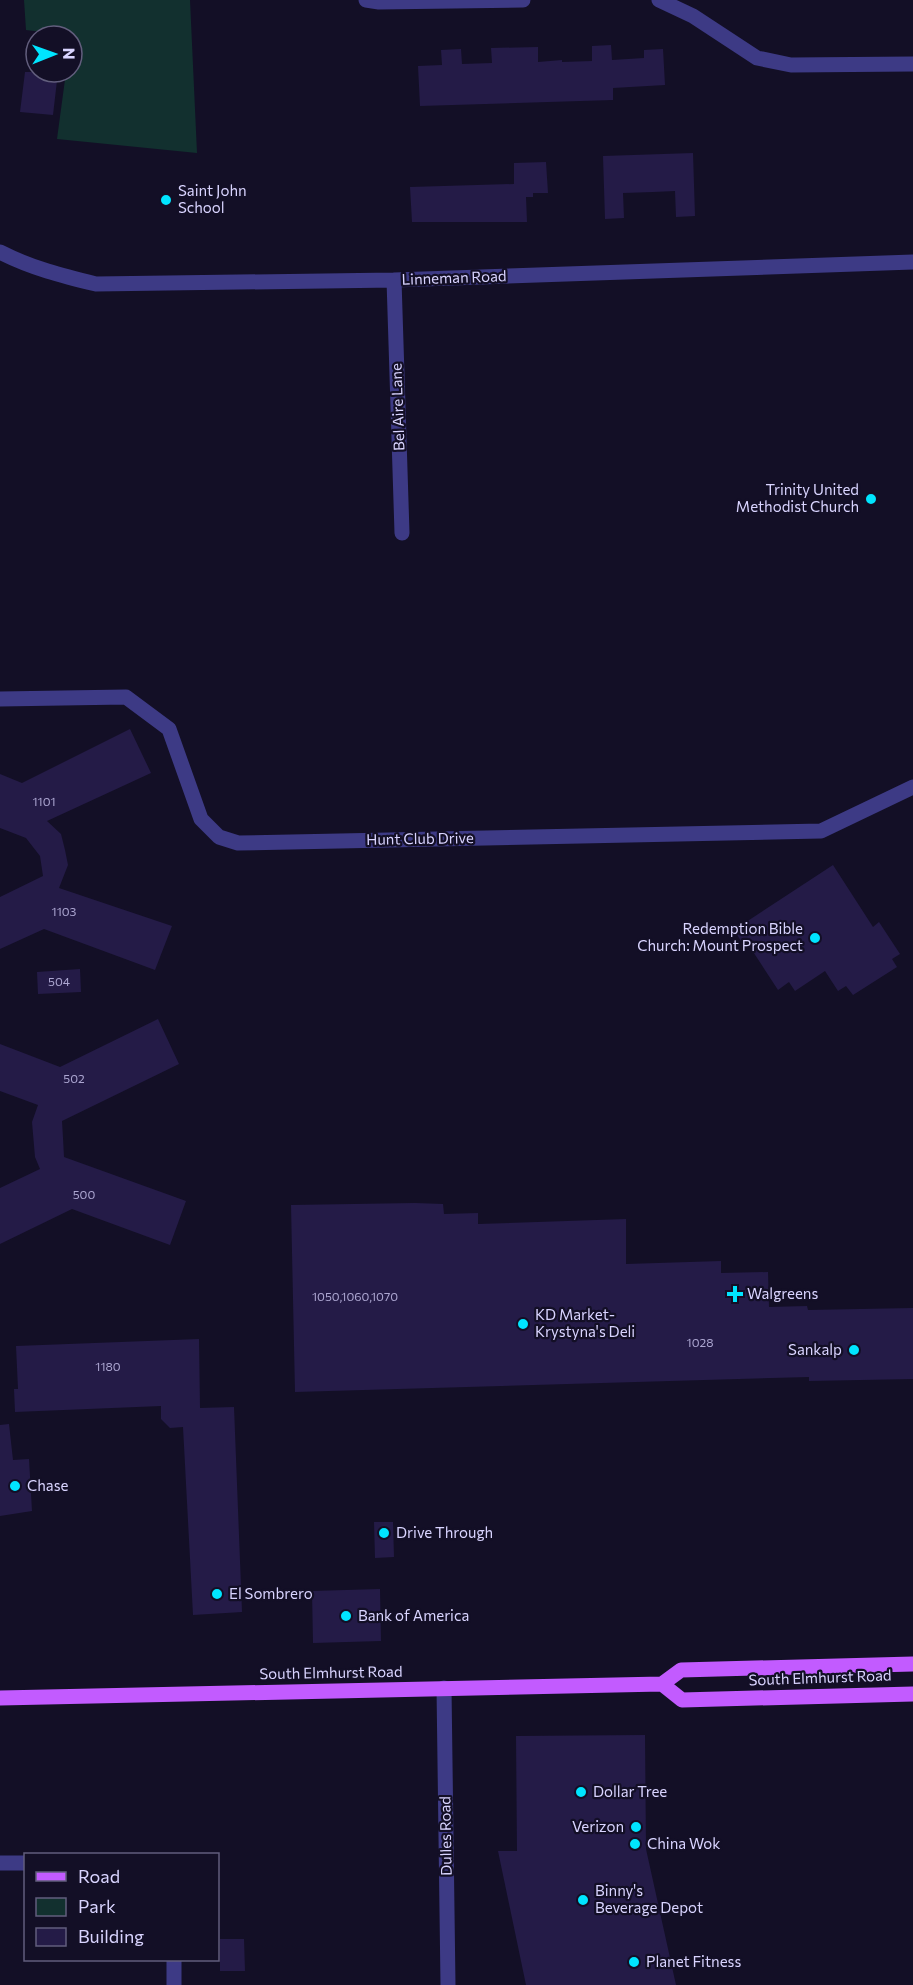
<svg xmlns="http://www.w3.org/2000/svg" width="913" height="1985" font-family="Commissioner,sans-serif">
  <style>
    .green { fill: #12302f }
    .building { fill: #241b47 }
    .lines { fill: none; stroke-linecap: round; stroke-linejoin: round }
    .minor { stroke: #3d3a85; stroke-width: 15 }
    .primary { stroke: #c25bff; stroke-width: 15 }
    .poi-dot { fill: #00e5ff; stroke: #130f26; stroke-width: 2 }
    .labels { text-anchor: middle; stroke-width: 4.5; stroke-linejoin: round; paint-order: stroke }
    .number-label { font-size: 12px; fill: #aca6d1 }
    .poi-label { font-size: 15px; fill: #d9d4ff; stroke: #130f26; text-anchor: start }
    .street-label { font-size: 15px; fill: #d9d4ff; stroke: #130f26 }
  </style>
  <rect width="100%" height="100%" fill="#130f26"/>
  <!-- green -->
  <path class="green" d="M 24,0 L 190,0 L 197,153 L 57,139 L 66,72 L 72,72 L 72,36 L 26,30 Z"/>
  <!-- building -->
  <path class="building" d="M 611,45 L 612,60 L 644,58 L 644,50 L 663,49 L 665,85 L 613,88 L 613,100 L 420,106 L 418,66 L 442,65 L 441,50 L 461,49 L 462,64 L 492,63 L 491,48 L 538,47 L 538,62 L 562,60 L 562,62 L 592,61 L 592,46 Z
    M 25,72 L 58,72 L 53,115 L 20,112 Z
    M 693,153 L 695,216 L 676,217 L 675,191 L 653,192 L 623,193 L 624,218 L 605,219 L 603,156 Z
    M 546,162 L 548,193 L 533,193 L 533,197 L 526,197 L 527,222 L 412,222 L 410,187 L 514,184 L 514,163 Z
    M 130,729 L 151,773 L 47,821 L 61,834 L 65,850 L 68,865 L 59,888 L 172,926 L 155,970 L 44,929 L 0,949 L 0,897 L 43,876 L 40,856 L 26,838 L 0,828 L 0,774 L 22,783 Z
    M 833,865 L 873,927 L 879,922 L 900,954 L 892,959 L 897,967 L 853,995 L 846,986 L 838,991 L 825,971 L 795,991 L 789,982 L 778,990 L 750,947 L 746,949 L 734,930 Z
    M 80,969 L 81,992 L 38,994 L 37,972 Z
    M 158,1019 L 179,1064 L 62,1121 L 63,1138 L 64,1157 L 186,1201 L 170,1245 L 72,1209 L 0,1244 L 0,1188 L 40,1169 L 35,1157 L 32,1122 L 38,1105 L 0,1091 L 0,1044 L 60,1067 Z
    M 415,1203 L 443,1204 L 444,1214 L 478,1213 L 478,1224 L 626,1219 L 626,1264 L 721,1261 L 721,1273 L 768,1272 L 769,1307 L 807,1306 L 808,1310 L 913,1308 L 913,1379 L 809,1381 L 809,1377 L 295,1392 L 291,1205 Z
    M 199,1339 L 200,1408 L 234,1407 L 242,1612 L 193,1615 L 183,1427 L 170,1428 L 161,1419 L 161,1406 L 15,1412 L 14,1389 L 18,1389 L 16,1346 Z
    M 9,1424 L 13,1460 L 29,1459 L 32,1511 L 0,1516 L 0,1425 Z
    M 374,1522 L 393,1522 L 394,1557 L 375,1558 Z
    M 380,1589 L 381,1641 L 313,1643 L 312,1591 Z
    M 645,1735 L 646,1849 L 676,1985 L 526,1985 L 498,1851 L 517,1851 L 516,1736 Z
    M 220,1939 L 244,1939 L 245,1971 L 220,1971 Z"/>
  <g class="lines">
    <!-- minor -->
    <path class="minor" d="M 366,0 L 379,2 L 523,0
      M 659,0 L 693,16 L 757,58 L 791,65 L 913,64
      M 0,252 C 31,268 63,276 96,284 L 394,280 L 913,262
      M 394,280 L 402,533
      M 0,699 L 126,697 L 169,729 L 201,819 L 219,837 L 238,843 L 821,831 L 913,787
      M 444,1688 L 448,1985
      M 0,1863 L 26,1863
      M 174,1960 L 174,1985"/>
    <!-- primary -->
    <path class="primary" d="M 662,1684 L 682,1700 L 913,1694
      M 0,1698 L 662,1684 L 681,1670 L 913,1664"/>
  </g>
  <!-- markers -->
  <g class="poi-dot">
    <circle cx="166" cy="200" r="6"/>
    <circle cx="871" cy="499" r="6"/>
    <circle cx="815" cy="938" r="6"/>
    <path d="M732 1285h6v6h6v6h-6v6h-6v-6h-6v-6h6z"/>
    <circle cx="523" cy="1324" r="6"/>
    <circle cx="854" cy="1350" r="6"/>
    <circle cx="15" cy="1486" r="6"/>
    <circle cx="384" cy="1533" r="6"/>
    <circle cx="217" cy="1594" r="6"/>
    <circle cx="346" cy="1616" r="6"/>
    <circle cx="581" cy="1792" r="6"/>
    <circle cx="636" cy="1827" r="6"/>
    <circle cx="635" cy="1844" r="6"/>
    <circle cx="583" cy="1900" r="6"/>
    <circle cx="634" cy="1962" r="6"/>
  </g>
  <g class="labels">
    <!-- number labels -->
    <g class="number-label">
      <text x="44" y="806">1101</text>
      <text x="64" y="916">1103</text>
      <text x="59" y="986">504</text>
      <text x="74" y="1083">502</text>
      <text x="84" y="1199">500</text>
      <text x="355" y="1301">1050,1060,1070</text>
      <text x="700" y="1347">1028</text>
      <text x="108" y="1371">1180</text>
    </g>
    <!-- poi labels -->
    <g class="poi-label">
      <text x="178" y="196">Saint John<tspan x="178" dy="17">School</tspan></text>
      <text x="859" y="495" text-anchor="end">Trinity United<tspan x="859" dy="17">Methodist Church</tspan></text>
      <text x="803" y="934" text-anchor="end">Redemption Bible<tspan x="803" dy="17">Church: Mount Prospect</tspan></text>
      <text x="747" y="1299">Walgreens</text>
      <text x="535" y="1320">KD Market-<tspan x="535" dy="17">Krystyna's Deli</tspan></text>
      <text x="842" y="1355" text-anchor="end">Sankalp</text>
      <text x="27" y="1491">Chase</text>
      <text x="396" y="1538">Drive Through</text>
      <text x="229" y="1599">El Sombrero</text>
      <text x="358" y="1621">Bank of America</text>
      <text x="593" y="1797">Dollar Tree</text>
      <text x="624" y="1832" text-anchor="end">Verizon</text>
      <text x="647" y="1849">China Wok</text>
      <text x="595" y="1896">Binny's<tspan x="595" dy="17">Beverage Depot</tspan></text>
      <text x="646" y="1967">Planet Fitness</text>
    </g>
    <!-- street labels -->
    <g class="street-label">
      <text transform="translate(454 278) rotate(-2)" y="5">Linneman Road</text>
      <text transform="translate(398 407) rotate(-92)" y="5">Bel Aire Lane</text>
      <text transform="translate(420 839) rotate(-1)" y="5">Hunt Club Drive</text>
      <text transform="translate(331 1673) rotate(-1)" y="5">South Elmhurst Road</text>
      <text transform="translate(820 1678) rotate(-2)" y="5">South Elmhurst Road</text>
      <text transform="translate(446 1836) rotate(-91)" y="5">Dulles Road</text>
    </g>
  </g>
  <!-- legend -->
  <rect x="24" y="1853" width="195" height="108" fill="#130f26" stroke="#625e7d" stroke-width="1.5"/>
  <rect x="36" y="1872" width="30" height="9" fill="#c25bff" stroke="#625e7d" stroke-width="1.5"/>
  <text x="78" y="1883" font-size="18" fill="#d9d4ff">Road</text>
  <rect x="36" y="1898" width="30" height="18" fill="#12302f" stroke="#625e7d" stroke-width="1.5"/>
  <text x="78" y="1913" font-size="18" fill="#d9d4ff">Park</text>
  <rect x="36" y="1928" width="30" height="18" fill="#241b47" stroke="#625e7d" stroke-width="1.5"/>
  <text x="78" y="1943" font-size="18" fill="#d9d4ff">Building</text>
  <!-- north arrow -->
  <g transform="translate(54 54) rotate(89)"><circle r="28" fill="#130f26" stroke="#625e7d" stroke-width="1.5"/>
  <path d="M0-4.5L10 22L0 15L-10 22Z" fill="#00e5ff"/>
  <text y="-9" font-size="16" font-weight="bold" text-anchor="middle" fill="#d9d4ff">N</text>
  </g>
</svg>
